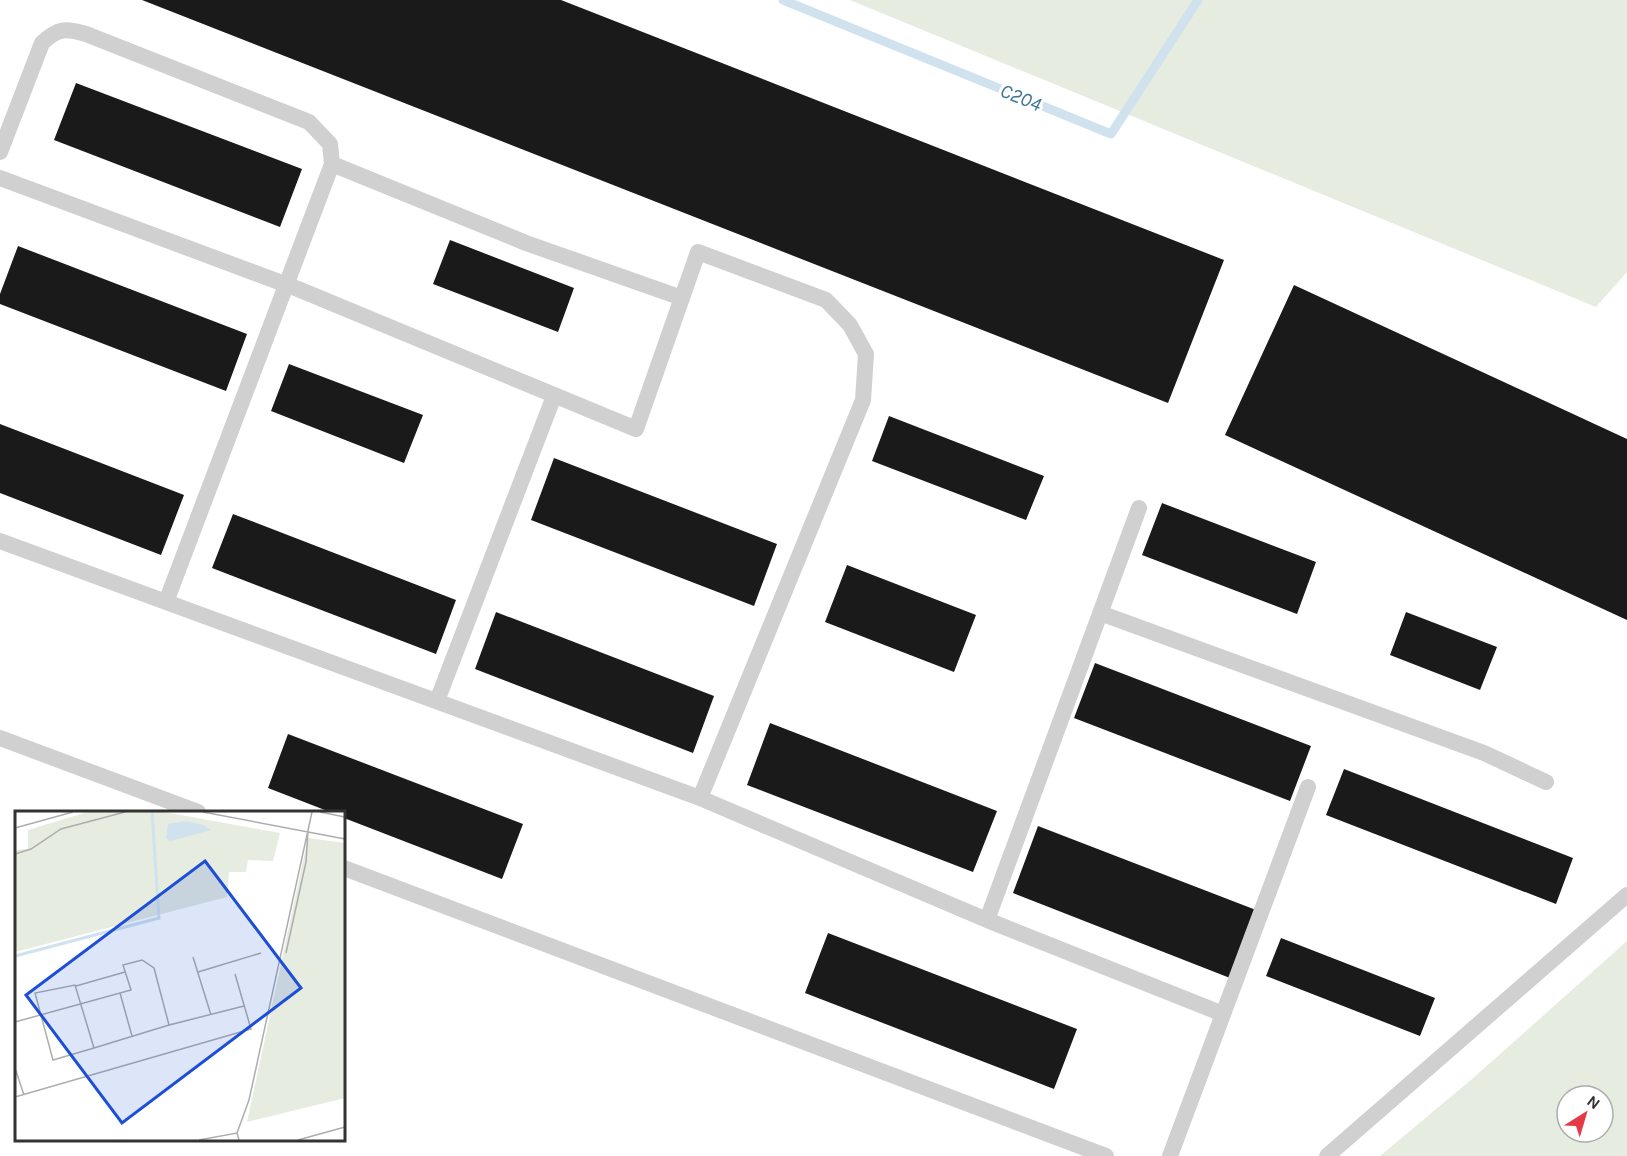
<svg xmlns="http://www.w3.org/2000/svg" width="1627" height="1156" font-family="Karla,sans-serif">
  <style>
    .green { fill: #e6ecdf; fill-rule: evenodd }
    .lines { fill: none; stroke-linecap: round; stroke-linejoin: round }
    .stream { stroke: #cfe2ee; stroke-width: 9 }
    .building { fill: #1a1a1a }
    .lane { stroke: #d0d0d0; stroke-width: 16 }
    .labels { text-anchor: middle; stroke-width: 6; stroke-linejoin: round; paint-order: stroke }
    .water-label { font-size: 20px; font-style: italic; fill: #3f7597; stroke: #fff }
    .inset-river { fill: none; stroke: #cfe2ee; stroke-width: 3 }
    .inset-road { fill: none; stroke: #adadad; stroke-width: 1.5 }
    .view { fill: #1d4ed8; fill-opacity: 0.15; stroke: #1d4ed8; stroke-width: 3 }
    .inset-edge { fill: none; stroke: #333; stroke-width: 3 }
  </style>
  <rect width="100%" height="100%" fill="#fff"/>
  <!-- green -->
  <path class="green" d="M 850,0 L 1627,0 L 1627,272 L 1596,307 Z
    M 1627,941 L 1627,1156 L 1380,1156 L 1472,1079 ZM 1567,1096 L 1603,1096 L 1603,1132 L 1567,1132 Z"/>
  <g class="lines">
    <!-- stream -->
    <path class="stream" d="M 783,0 L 1111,134 L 1198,0"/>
  </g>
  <!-- building -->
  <path class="building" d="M 142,0 L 561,0 L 1224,260 L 1168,403 Z
    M 76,83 L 302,169 L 280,227 L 54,140 Z
    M 450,240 L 574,288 L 558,332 L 433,284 Z
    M 18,246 L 247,334 L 226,391 L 0,304 L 0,294 Z
    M 1294,285 L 1627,439 L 1627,620 L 1225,435 Z
    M 289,364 L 423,415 L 404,463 L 271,411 Z
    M 889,416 L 1044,476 L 1026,520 L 872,461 Z
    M 0,424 L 184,495 L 161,555 L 0,493 Z
    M 554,458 L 777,544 L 754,606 L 531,520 Z
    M 1162,503 L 1316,562 L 1297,614 L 1142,555 Z
    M 233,514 L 456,600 L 436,654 L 212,568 Z
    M 847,565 L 976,615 L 954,672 L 825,622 Z
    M 496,612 L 714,696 L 693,753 L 475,669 Z
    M 1406,612 L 1497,647 L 1480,690 L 1390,655 Z
    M 1095,663 L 1311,746 L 1290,801 L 1074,718 Z
    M 770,723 L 997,811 L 973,872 L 747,785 Z
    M 288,734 L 523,824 L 502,879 L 344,818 L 344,812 L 330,812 L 268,788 Z
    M 1344,769 L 1573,858 L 1556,904 L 1326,815 Z
    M 1038,826 L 1256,910 L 1230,978 L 1013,893 Z
    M 828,933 L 1077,1029 L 1054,1089 L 805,993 Z
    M 1281,938 L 1435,998 L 1420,1036 L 1266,976 Z"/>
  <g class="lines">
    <!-- lane -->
    <path class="lane" d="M 0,152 L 42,43 C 58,28 65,28 86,34 L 309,122 L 330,144 L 332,164 L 166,602
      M 332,164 L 526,243 L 682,298
      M 0,178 L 298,289 L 636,429 L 698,252 L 826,300 L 850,325 L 866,354 L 863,400 L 700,798 L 987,920 L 1223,1014
      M 0,541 L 700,798
      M 1100,613 L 1484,753 L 1546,782
      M 437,701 L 554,396
      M 0,738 L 198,812
      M 344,868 L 1106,1156
      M 987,920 L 1139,508
      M 1170,1156 L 1308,787
      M 1327,1156 L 1627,895"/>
  </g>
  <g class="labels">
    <!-- water labels -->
    <g class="water-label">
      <text transform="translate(1021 97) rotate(22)" y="7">C204</text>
    </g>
  </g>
  <!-- overview -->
  <g transform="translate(15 811)">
    <rect width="330" height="330" fill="#fff"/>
    <path d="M 73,1 L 149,1 L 265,22 L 258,50 L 233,49 L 231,61 L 214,61 L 212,86 L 0,141 L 0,39 L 13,38 L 13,19 ZM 293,27 L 330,32 L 330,287 L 232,311 Z" fill="#e6ecdf"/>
    <path d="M 171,10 L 188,14 L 196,19 L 155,30 L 151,27 L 153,13 Z" fill="#cfe2ee"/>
    <path class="inset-river" d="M 0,145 L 144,107 L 137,1"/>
    <path class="inset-road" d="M 188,1 L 330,28M 305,1 L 330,6M 0,17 L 58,1M 0,43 L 16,38 L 46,18 L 110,1M 271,142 L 291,51 L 293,20M 178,146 L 196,204M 183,161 L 246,142M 61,175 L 110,161M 105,182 L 117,225M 0,211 L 116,179 L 108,154 L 127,149 L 139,157 L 154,214 L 229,195M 79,237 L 60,174 L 20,182 L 38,249 L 79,237 L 92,233 L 154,214M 0,257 L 9,284M 0,286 L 236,218 L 220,163M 222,322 L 234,289 L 297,1M 184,329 L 222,322 L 224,329M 283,329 L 330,316"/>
    <path class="view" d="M 190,50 L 286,177 L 107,312 L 11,184 Z"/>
    <rect width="330" height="330" class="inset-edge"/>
  </g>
  <!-- north arrow -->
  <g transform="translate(1585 1114) rotate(37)"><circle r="28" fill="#ffffff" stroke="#adadad" stroke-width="1.5"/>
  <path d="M0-4.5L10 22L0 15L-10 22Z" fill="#e63946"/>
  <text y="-9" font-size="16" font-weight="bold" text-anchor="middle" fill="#333333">N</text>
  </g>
</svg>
